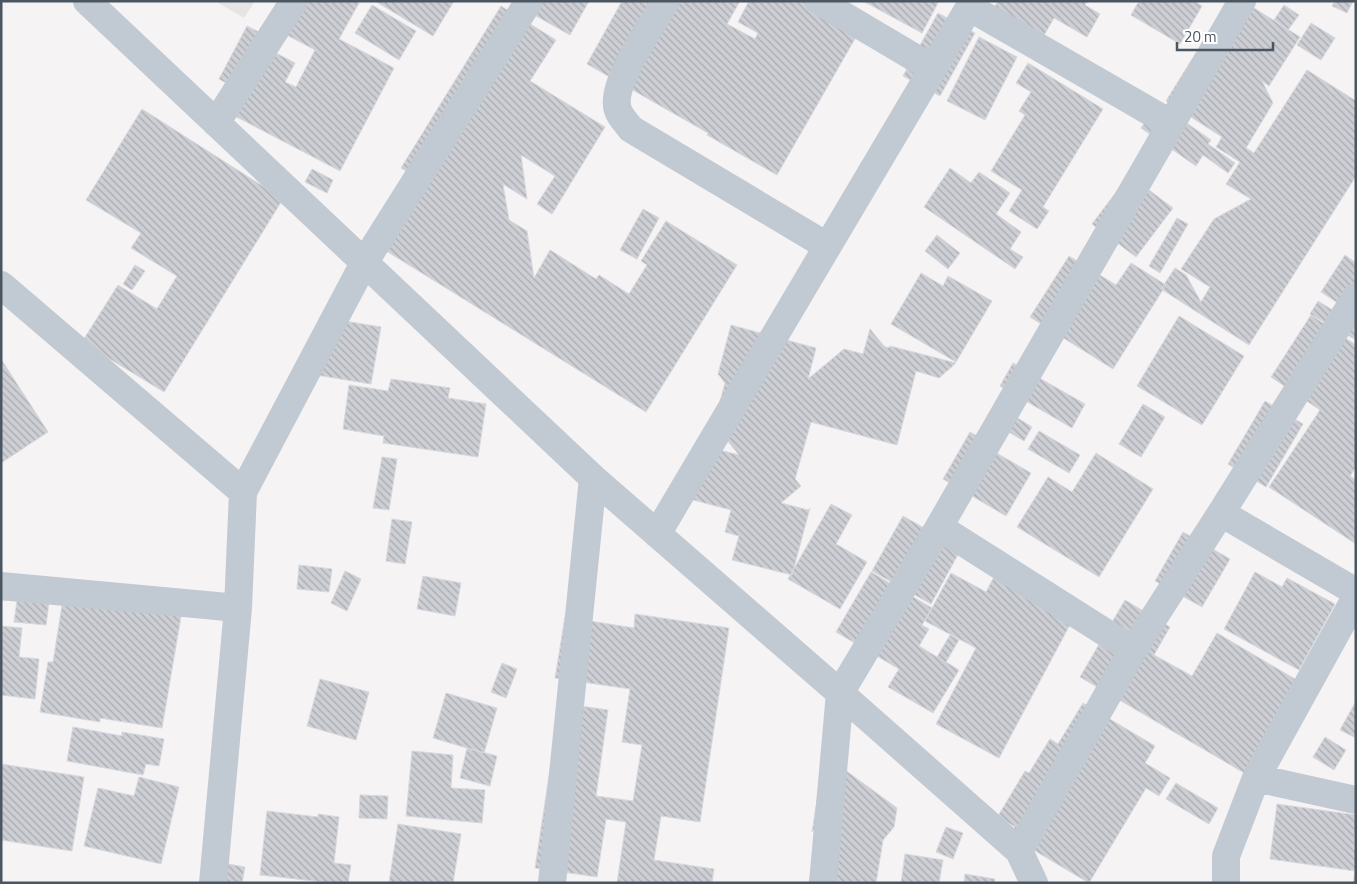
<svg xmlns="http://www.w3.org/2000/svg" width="1357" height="884" font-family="'Titillium Web',sans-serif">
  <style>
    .education { fill: #e6e4e5 }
    .building { fill: url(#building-back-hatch); stroke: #d7d9de }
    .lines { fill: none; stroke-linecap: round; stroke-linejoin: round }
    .street { stroke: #c1cad2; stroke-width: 28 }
  </style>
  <defs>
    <pattern id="building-back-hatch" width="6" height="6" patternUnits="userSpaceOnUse" patternTransform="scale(1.25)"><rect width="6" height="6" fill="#cdcfd5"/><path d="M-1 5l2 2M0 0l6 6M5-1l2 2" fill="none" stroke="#a8abb0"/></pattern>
  </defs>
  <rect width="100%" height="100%" fill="#f5f3f3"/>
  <!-- education -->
  <path class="education" d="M 215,1 L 255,1 L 244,18 Z"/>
  <!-- building -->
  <path class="building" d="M 290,1 L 356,1 L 359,3 L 339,39 L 394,68 L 340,171 L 229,113 L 240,91 L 219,79 L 247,26 L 279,42 L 274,52 L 295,63 L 285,82 L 296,87 L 315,50 L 285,34 Z
    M 375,1 L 454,1 L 433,36 Z
    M 514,1 L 589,1 L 570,35 L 513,3 Z
    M 622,1 L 740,1 L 727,24 L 755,39 L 758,33 L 738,22 L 749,1 L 809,1 L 860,30 L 777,175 L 707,135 L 708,133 L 587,64 Z
    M 863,1 L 939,1 L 922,33 Z
    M 998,1 L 1087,1 L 1085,5 L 1100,14 L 1087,37 L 1054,18 L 1043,37 L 994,8 Z
    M 1139,1 L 1194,1 L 1202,6 L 1180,44 L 1131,15 Z
    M 1228,1 L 1243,1 L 1300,37 L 1269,86 L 1262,81 L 1273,103 L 1246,148 L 1254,153 L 1307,70 L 1356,101 L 1356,176 L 1249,345 L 1161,289 L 1175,268 L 1186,275 L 1201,302 L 1210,287 L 1181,269 L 1214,219 L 1251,199 L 1226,184 L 1240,162 L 1216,147 L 1222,137 L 1166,101 Z
    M 1335,1 L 1353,1 L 1347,13 L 1332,6 Z
    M 372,5 L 416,31 L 399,60 L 355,33 Z
    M 1284,5 L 1299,15 L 1288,30 L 1274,20 Z
    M 501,6 L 556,40 L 530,81 L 605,127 L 552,214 L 537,204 L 555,176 L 521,155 L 527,199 L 503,184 L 509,220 L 527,231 L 534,278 L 550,250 L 596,279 L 599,275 L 629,294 L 647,265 L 641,261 L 666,221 L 737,265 L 646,412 L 375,244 L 416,177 L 401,168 Z
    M 938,13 L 975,33 L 940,96 L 903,76 Z
    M 1311,23 L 1335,38 L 1321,60 L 1297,45 Z
    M 979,37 L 1017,57 L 985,120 L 947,101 Z
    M 1028,63 L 1103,109 L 1043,207 L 1049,211 L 1037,229 L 1009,211 L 1022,190 L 991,171 L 1025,115 L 1019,111 L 1031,92 L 1016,83 Z
    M 1158,103 L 1211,140 L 1208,144 L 1235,163 L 1228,173 L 1203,155 L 1196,166 L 1141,128 Z
    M 142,109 L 283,199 L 164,392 L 82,342 L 118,285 L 157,309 L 177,276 L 131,248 L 141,233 L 86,200 Z
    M 950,168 L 971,183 L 979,172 L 1010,193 L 996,214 L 1021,232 L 1010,249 L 1023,257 L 1015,269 L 924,207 Z
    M 312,169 L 333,180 L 327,193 L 305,182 Z
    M 1129,175 L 1173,208 L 1136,257 L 1092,224 Z
    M 643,209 L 659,218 L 637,259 L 620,250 Z
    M 1177,218 L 1188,224 L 1160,273 L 1149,266 Z
    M 937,235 L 960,253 L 948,269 L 925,251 Z
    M 1345,255 L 1356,263 L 1356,315 L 1321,292 Z
    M 1069,256 L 1116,285 L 1131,263 L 1166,285 L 1113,369 L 1030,317 Z
    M 135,265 L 145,271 L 132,290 L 123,284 Z
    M 921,273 L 943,286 L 948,276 L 992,301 L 956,362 L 891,324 Z
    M 1318,301 L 1347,319 L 1356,317 L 1356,340 L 1310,314 Z
    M 1311,315 L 1356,345 L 1356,467 L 1350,476 L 1356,480 L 1356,544 L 1269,487 L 1320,410 L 1271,377 Z
    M 1179,316 L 1244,356 L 1202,425 L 1137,386 Z
    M 320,317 L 381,327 L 371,384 L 310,374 Z
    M 731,325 L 816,348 L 808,379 L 844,349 L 863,354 L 870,329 L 884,346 L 888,348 L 890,346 L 956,363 L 939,378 L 916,371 L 897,445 L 811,422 L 795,479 L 801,486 L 781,503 L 808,510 L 810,508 L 792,575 L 732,560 L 739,536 L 725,532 L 731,510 L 682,497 L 696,444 L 739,455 L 714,424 L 725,383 L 718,374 Z
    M 1,359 L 48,432 L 1,463 Z
    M 1013,363 L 1085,404 L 1072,428 L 1000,386 Z
    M 391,379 L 450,388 L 448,398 L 486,404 L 478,457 L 383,443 L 384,436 L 343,429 L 349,385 L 388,391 Z
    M 1265,401 L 1303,424 L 1266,487 L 1228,464 Z
    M 1143,404 L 1165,417 L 1141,457 L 1119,444 Z
    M 997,405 L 1032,427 L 1024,441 L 988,420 Z
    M 1039,431 L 1080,455 L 1069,473 L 1028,449 Z
    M 970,432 L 984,440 L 981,444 L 1031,473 L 1006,516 L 943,479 Z
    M 1096,453 L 1153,489 L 1099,577 L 1017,527 L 1048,477 L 1072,492 Z
    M 382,457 L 397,459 L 389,510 L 373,508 Z
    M 831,504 L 852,515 L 836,544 L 867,562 L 840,609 L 788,579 Z
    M 903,516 L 961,549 L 931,604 L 872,571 Z
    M 392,519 L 412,522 L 405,564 L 386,561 Z
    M 1183,532 L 1230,559 L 1202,607 L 1155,581 Z
    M 299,565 L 332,569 L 329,592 L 297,589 Z
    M 345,571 L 361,579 L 347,611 L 331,603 Z
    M 871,572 L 932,608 L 922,625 L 929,629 L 919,646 L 937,657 L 950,635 L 959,640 L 946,662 L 959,670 L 933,713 L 888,687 L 899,669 L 836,632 Z
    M 1255,572 L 1282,587 L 1287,578 L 1335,604 L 1299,670 L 1224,629 Z
    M 951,573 L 986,592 L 994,577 L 1073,619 L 999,758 L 936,724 L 976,648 L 925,621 Z
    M 423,576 L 461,583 L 455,616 L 417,609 Z
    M 66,580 L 184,599 L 162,728 L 100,718 L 100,722 L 40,712 L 48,662 L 53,662 Z
    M 1,582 L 51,587 L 46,625 L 14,622 L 17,601 L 2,600 L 1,609 Z
    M 1125,600 L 1170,627 L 1154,655 L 1192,676 L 1217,633 L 1300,682 L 1246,774 L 1080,677 Z
    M 635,614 L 729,628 L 700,822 L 661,816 L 654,860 L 714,869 L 712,883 L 617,883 L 626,822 L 606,819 L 597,877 L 535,868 L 560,703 L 608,710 L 596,796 L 633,801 L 642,745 L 622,742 L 630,689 L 555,678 L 565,617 L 634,628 Z
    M 1,626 L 22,628 L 19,657 L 39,659 L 35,699 L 1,695 Z
    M 502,663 L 517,669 L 506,698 L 491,692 Z
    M 320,679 L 369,692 L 356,740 L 307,726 Z
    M 446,693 L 497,708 L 484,753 L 433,738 Z
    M 1356,701 L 1356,738 L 1340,730 Z
    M 1083,703 L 1155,746 L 1145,763 L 1170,778 L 1159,796 L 1146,788 L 1089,883 L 1010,836 L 1015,827 L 998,816 L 1025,771 L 1029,773 L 1050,739 L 1058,744 Z
    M 73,727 L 122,736 L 122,732 L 164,739 L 159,766 L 146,764 L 143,775 L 67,761 Z
    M 1325,737 L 1346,750 L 1334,770 L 1313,757 Z
    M 467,748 L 497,756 L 490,786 L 460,778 Z
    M 412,751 L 453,755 L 451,788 L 485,790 L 482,823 L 406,816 Z
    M 1,764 L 84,777 L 72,851 L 1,840 Z
    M 841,767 L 897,808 L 894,827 L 883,840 L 876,883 L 809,883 L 819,823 L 812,832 L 821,775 Z
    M 139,777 L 179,787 L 161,864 L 84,846 L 98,788 L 134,796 Z
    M 1176,783 L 1218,808 L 1209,824 L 1166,799 Z
    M 360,795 L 388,796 L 387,819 L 359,818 Z
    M 1277,804 L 1356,815 L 1354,850 L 1356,850 L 1356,883 L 1353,883 L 1355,871 L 1270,859 Z
    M 267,811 L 318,817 L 318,814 L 339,817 L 334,863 L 351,865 L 348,883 L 332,883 L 260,875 Z
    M 398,824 L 461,834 L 453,883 L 389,883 Z
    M 946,827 L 963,833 L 953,859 L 936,852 Z
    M 905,854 L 943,860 L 939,883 L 901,883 Z
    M 217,862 L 245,867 L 242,883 L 213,883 Z
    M 965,874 L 995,879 L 994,883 L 964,883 Z"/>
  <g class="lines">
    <!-- street -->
    <path class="street" d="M 87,1 L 593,478 L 840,693 L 1019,851 L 1133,650 L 1221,513 L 1356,297
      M 666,1 C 652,25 613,80 617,106 C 618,115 626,122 631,129 L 827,246
      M 819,1 L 932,68
      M 969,7 L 1170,123
      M 216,123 L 294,1
      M 1,285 L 243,492 L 238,608 L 213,883
      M 243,492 L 364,263 L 529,1
      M 1221,513 L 1356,592
      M 657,534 L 973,1
      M 1,586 L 238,608
      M 1133,650 L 939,527 L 1242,1
      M 1256,778 L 1356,800
      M 1019,851 L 1034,883
      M 552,883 L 593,478
      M 823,883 L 840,693 L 939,527
      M 1226,883 L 1226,856 L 1256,778 L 1356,597"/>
  </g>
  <!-- border -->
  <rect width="1357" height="884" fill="none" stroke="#4a5661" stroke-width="5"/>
  <!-- scale -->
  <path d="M1177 42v8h96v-8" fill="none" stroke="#4a5661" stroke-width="2.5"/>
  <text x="1184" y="42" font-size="15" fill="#4a5661" stroke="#ffffff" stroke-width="4" paint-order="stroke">20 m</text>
</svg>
